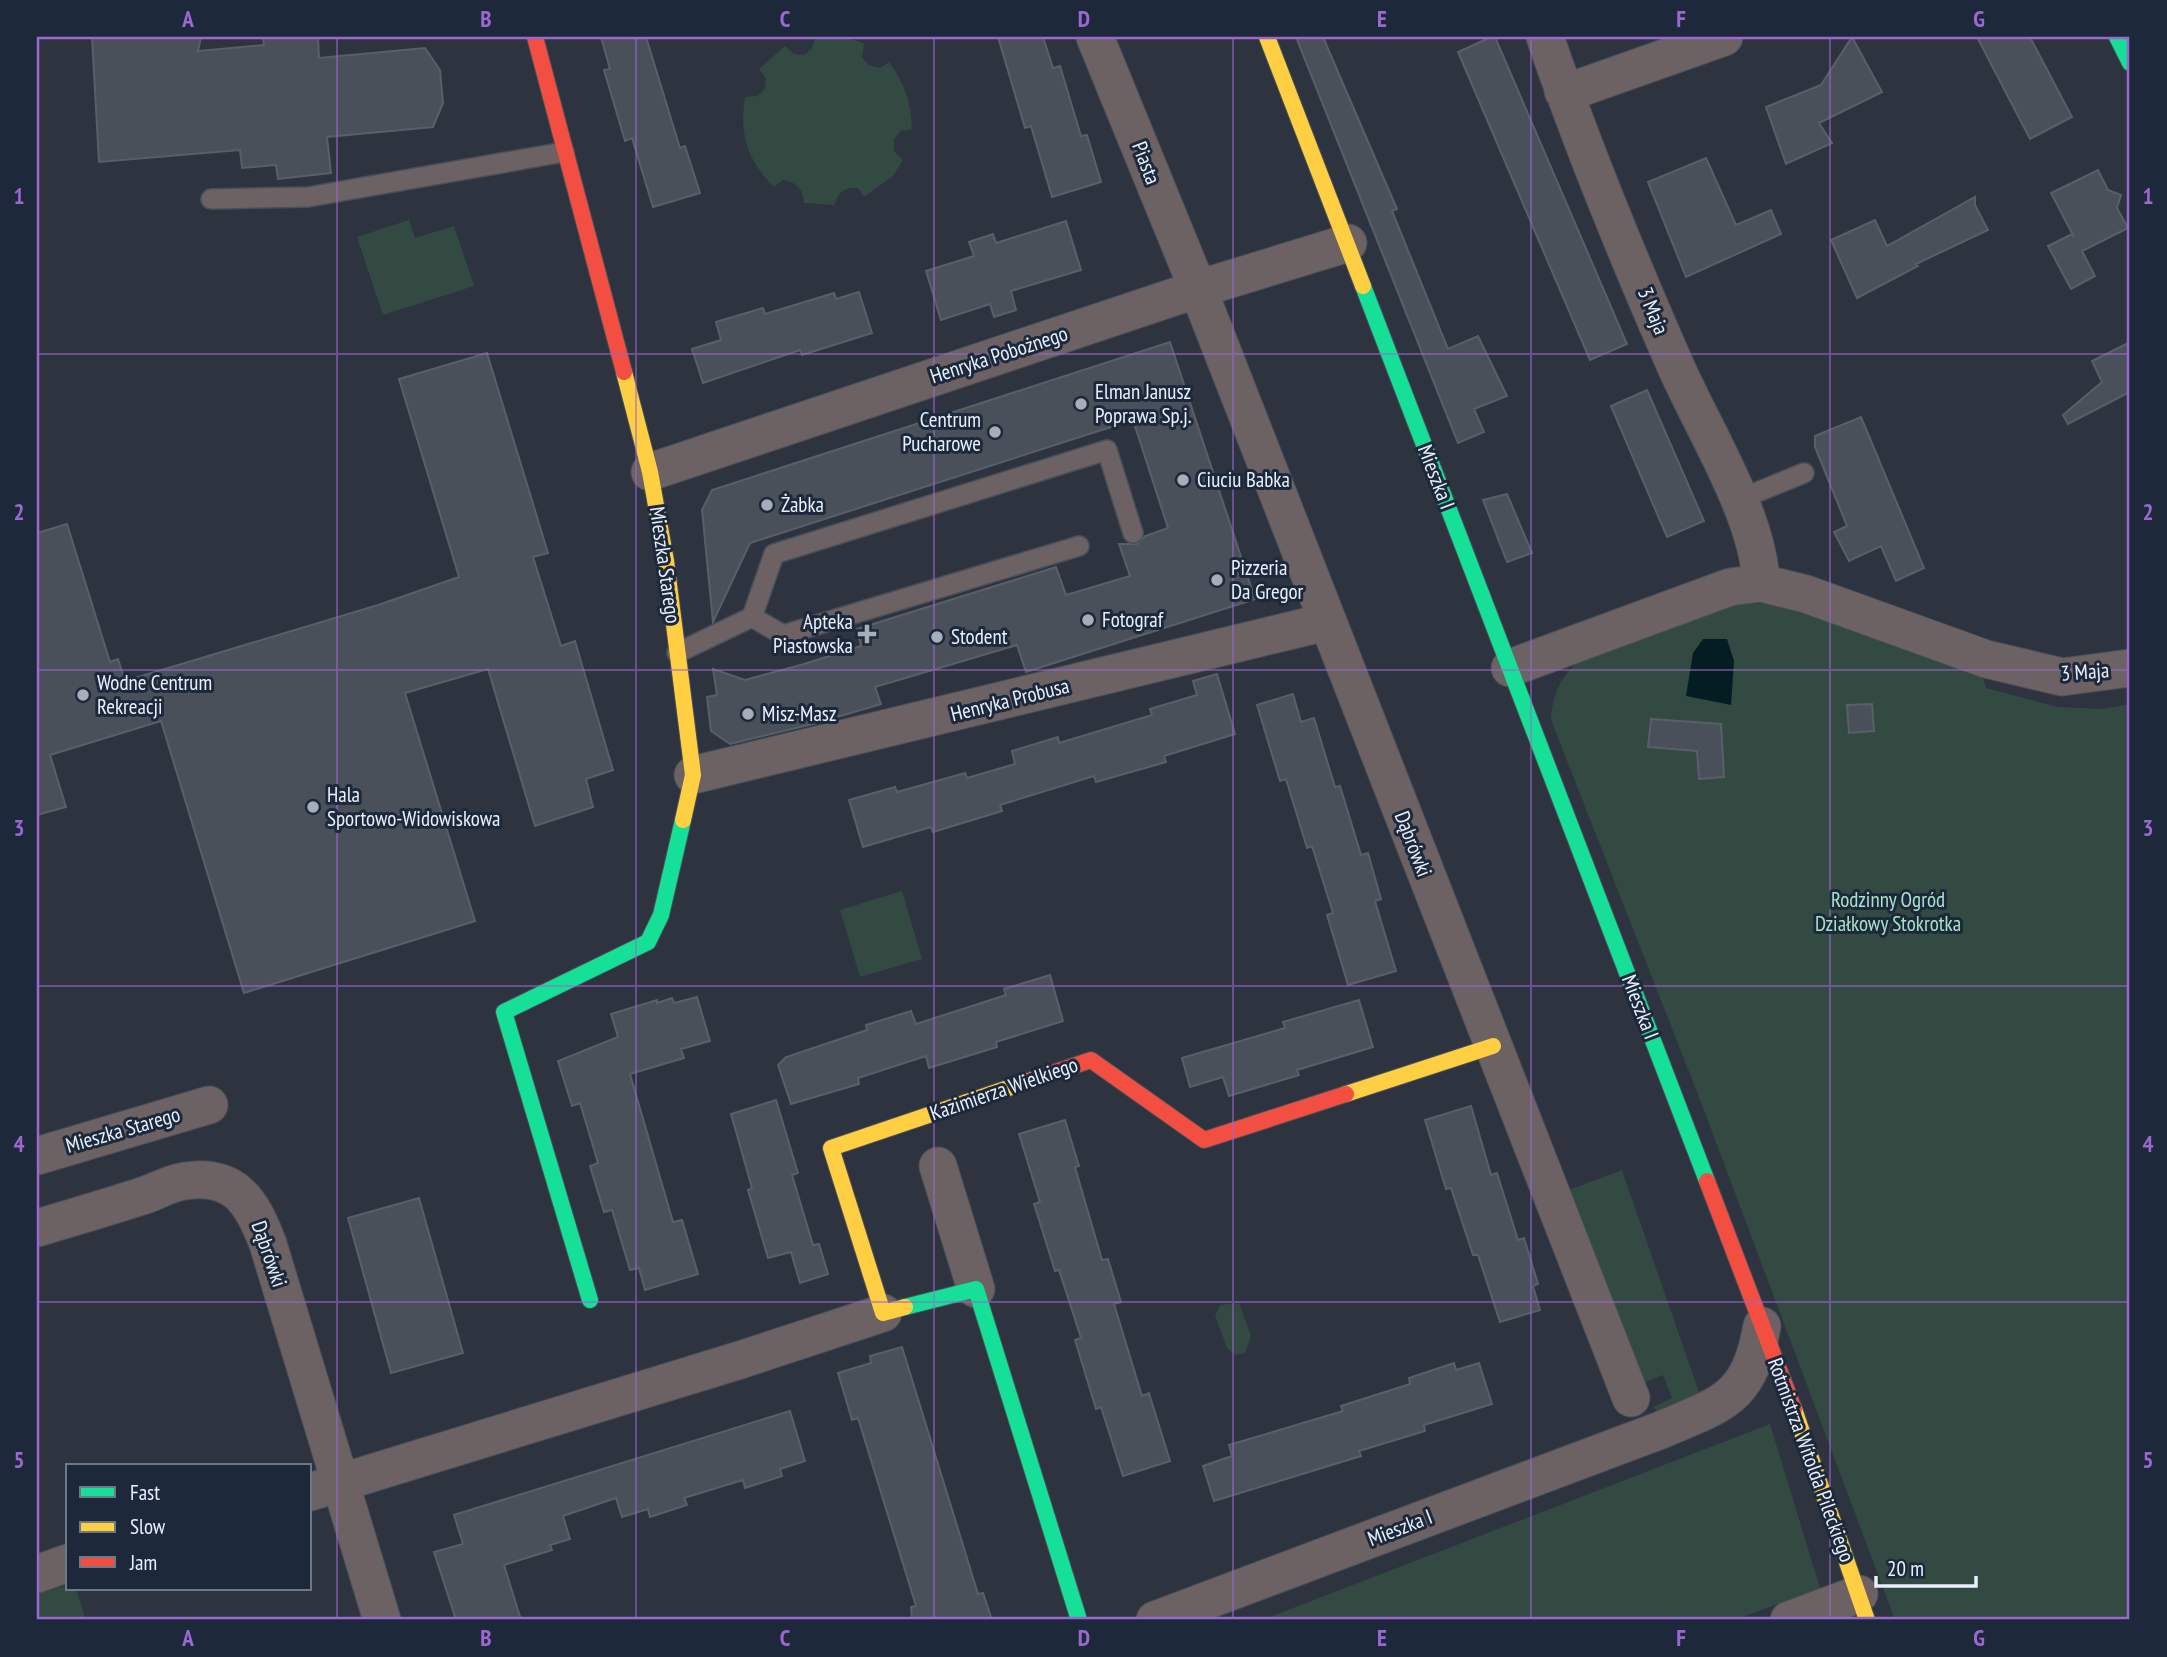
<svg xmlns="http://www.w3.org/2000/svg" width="2167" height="1657" font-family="'PT Sans Narrow',sans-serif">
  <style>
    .green { fill: #324a41 }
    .water { fill: #041d22 }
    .building { fill: #4a5059; stroke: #595f68; stroke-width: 2 }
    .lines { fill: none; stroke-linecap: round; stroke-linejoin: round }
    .lane-casing { stroke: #494f58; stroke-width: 22 }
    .street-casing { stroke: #494f58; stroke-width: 39 }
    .fast-casing { stroke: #494f58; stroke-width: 18 }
    .slow-casing { stroke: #494f58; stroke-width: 18 }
    .jam-casing { stroke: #494f58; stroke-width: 18 }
    .lane { stroke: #6c6263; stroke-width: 19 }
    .street { stroke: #6c6263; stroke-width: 37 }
    .fast { stroke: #16e098; stroke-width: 16 }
    .slow { stroke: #ffcf43; stroke-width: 16 }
    .jam { stroke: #f24e42; stroke-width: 16 }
    .grid { fill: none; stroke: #9b67d1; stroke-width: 2; stroke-opacity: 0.55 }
    .poi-dot { fill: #a6aeba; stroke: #1d293b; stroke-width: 2.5 }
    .labels { text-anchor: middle; stroke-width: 6; stroke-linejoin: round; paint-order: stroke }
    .street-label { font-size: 21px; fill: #e7f0fc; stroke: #1d293b }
    .poi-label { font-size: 21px; fill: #e7f0fc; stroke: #1d293b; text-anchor: start }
    .park-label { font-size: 21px; fill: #a5e3c6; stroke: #1d293b }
    .neatline { fill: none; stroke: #9b67d1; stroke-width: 2.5 }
    .grid-label { font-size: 23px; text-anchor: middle; font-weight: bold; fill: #9b67d1 }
  </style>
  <rect width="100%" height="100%" fill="#2d343f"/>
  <!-- green -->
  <path class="green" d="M 815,37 L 843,37 L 864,43 L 862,57 L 868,65 L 880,68 L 889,62 C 905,84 911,102 912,129 L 901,131 L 894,139 L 894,151 L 903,160 L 893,176 L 864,197 L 858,188 C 843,187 839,192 834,205 L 804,203 C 802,188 798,183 783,180 L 774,187 C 747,161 739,133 745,97 L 757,96 L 765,89 L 766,78 L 759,69 L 785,46 L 794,54 L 804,55 L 812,49 Z
    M 409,220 L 415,238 L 454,226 L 474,286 L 383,315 L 357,237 Z
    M 1767,603 L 1799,608 L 1983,677 L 1986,688 L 2058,707 L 2103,709 L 2130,704 L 2130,1620 L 1895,1620 L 1704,1110 L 1551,720 C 1553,691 1561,676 1583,657 L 1733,605 Z
    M 902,891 L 922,959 L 860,977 L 840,910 Z
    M 1622,1170 L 1701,1398 L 1659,1414 L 1653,1407 L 1672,1398 L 1663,1375 L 1643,1383 L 1566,1191 Z
    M 1239,1303 L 1251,1336 L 1245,1353 L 1235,1355 L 1227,1348 L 1215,1316 L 1220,1305 Z
    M 1770,1424 L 1820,1588 L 1735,1620 L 1262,1620 Z
    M 68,1585 L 68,1589 L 76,1589 L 86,1620 L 37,1620 L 37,1594 Z"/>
  <!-- water -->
  <path class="water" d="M 1703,639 L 1727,639 L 1734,661 L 1731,705 L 1686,696 L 1693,653 Z"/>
  <!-- building -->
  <path class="building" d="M 92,37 L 201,37 L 198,51 L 264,45 L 263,37 L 318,37 L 319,58 L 425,48 L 440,70 L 443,103 L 433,127 L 327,137 L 331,173 L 278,179 L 276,165 L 242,168 L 240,150 L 99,162 Z
    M 601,37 L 646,37 L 680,148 L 685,146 L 700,193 L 653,207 L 632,138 L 625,141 L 604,70 L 610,69 Z
    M 998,37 L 1043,37 L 1053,68 L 1060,66 L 1081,136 L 1087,135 L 1101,182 L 1052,197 L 1031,126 L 1025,128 Z
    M 1296,37 L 1323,37 L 1397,209 L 1392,211 L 1448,349 L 1478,336 L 1507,396 L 1474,409 L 1484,432 L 1458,443 Z
    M 1491,37 L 1495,37 L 1627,344 L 1590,360 L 1458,52 Z
    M 1852,37 L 1882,92 L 1819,123 L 1832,143 L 1786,164 L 1766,107 L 1821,85 Z
    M 1977,37 L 2030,37 L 2072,117 L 2030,139 Z
    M 1706,158 L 1736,225 L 1771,210 L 1781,234 L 1686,277 L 1648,182 Z
    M 2098,170 L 2108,190 L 2121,195 L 2117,208 L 2128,228 L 2082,251 L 2095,276 L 2071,289 L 2048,246 L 2072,234 L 2074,237 L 2051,193 Z
    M 1975,197 L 1975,205 L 1988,230 L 1916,264 L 1918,266 L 1857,298 L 1831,240 L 1875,220 L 1887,246 Z
    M 1066,221 L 1081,270 L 1011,291 L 1016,310 L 994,317 L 990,304 L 941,320 L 926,271 L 974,256 L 969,242 L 993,234 L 996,243 Z
    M 859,292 L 872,333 L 802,355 L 800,350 L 703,383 L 692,349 L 721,340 L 716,322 L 763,308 L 765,314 L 834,293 L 836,299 Z
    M 1170,342 L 1255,599 L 1026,672 L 1017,645 L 875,687 L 881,704 L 817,723 L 730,744 L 711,731 L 707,697 L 717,695 L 713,669 L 745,680 L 804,664 L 861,646 L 857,629 L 1056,567 L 1066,595 L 1093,587 L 1130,576 L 1119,544 L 1137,544 L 1145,536 L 1168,528 L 1133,420 L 750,543 L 713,622 L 702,510 L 712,490 Z
    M 2130,342 L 2130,392 L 2068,424 L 2063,415 L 2102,382 L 2092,361 Z
    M 487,353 L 548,553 L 533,557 L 561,646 L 575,641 L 613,770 L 586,779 L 593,807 L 535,826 L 488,669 L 405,693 L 475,921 L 244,993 L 161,721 L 50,755 L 66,807 L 37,815 L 37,533 L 67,524 L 110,662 L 118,659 L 125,681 L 378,605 L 459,577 L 399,379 Z
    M 1647,390 L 1704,521 L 1667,537 L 1611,406 Z
    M 1861,417 L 1924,568 L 1896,581 L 1881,546 L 1849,561 L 1834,532 L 1847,526 L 1815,447 L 1815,436 Z
    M 1507,494 L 1532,553 L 1507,562 L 1483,500 Z
    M 1217,674 L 1235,734 L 1164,756 L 1166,762 L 1096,782 L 1094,776 L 1000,805 L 1002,811 L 933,832 L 931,827 L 863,847 L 849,800 L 895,787 L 897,792 L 965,773 L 967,778 L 1015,764 L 1012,751 L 1058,737 L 1059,743 L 1152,715 L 1150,709 L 1197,695 L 1193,681 Z
    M 1293,694 L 1301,722 L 1314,718 L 1335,787 L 1340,786 L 1361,855 L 1368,853 L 1381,899 L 1375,901 L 1396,971 L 1348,985 L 1327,915 L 1333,913 L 1312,846 L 1307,848 L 1286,779 L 1280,781 L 1257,705 Z
    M 1872,704 L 1874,731 L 1849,733 L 1847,705 Z
    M 1651,719 L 1721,724 L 1724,777 L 1699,779 L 1697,751 L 1648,747 Z
    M 1050,975 L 1063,1021 L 996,1042 L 997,1047 L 929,1068 L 926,1056 L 858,1078 L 859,1084 L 791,1104 L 778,1065 L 786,1057 L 867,1030 L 866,1025 L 911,1011 L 916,1024 L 1006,995 L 1004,989 Z
    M 697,997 L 710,1041 L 681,1049 L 684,1058 L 630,1074 L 673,1222 L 682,1220 L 698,1274 L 645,1290 L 639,1268 L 630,1270 L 612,1210 L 604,1212 L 590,1166 L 598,1163 L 580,1103 L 572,1106 L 558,1061 L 618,1037 L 611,1014 L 657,1000 L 657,1003 L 672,998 L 674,1003 Z
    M 1359,1000 L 1373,1047 L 1297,1070 L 1299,1075 L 1229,1096 L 1223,1077 L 1190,1087 L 1182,1058 L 1285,1028 L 1283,1022 Z
    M 776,1100 L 798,1173 L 792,1175 L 813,1245 L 819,1244 L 828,1274 L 800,1283 L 791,1252 L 768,1258 L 748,1190 L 752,1188 L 731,1114 Z
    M 1471,1106 L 1491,1175 L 1497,1173 L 1518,1240 L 1524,1238 L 1538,1284 L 1533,1286 L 1540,1310 L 1500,1322 L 1478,1255 L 1473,1255 L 1451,1188 L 1446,1189 L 1425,1120 Z
    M 1065,1120 L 1079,1166 L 1075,1167 L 1102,1260 L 1108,1259 L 1121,1302 L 1114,1304 L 1142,1396 L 1149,1393 L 1170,1461 L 1123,1476 L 1101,1407 L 1096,1409 L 1075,1340 L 1081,1338 L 1059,1270 L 1055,1271 L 1034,1204 L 1040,1202 L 1019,1134 Z
    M 419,1198 L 463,1353 L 391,1373 L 348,1218 Z
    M 902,1347 L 978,1594 L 983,1593 L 992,1620 L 912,1620 L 911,1607 L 916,1606 L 858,1418 L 852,1420 L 838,1373 L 871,1363 L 870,1356 Z
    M 1454,1363 L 1456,1370 L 1479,1363 L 1492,1404 L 1424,1425 L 1425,1431 L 1359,1451 L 1361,1456 L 1214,1501 L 1203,1466 L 1232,1456 L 1229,1445 L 1343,1411 L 1341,1406 L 1410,1384 L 1409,1378 Z
    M 790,1411 L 805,1461 L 780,1469 L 782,1476 L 745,1488 L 743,1480 L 684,1498 L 687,1505 L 650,1517 L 648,1509 L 622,1517 L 616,1498 L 563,1516 L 570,1539 L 550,1545 L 552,1550 L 504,1565 L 521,1620 L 456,1620 L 434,1552 L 463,1544 L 454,1515 Z"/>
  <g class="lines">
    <defs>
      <path id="lane" d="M 211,199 L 308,197 L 564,152
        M 1738,500 L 1804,473
        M 752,617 L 774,554 L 1107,450 L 1133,533
        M 677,653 L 752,617 L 783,635 L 1079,546"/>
      <path id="street" d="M 1095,37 L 1198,289 L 1631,1398
        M 1545,37 C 1583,148 1629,260 1676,367 C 1704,430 1759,517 1761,583
        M 1563,91 L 1577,89 L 1724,37
        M 650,472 L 1198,289 L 1348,243
        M 1510,668 L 1730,587 L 1761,583 L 1806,594 L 1986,659 L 2062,677 L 2130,668
        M 693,775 L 1326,622
        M 37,1156 L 209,1105
        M 938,1166 L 976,1289
        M 37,1228 C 71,1218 105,1208 139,1197 C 154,1193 169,1183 185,1181 C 235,1173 252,1202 268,1244 L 382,1620
        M 310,1492 L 740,1360 L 883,1313
        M 37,1574 L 68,1563
        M 1155,1620 L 1661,1430 C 1724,1403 1749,1399 1762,1326
        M 1789,1620 L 1859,1594"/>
      <path id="fast" d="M 2117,37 L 2130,63
        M 1363,286 L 1707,1181
        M 590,1300 L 504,1012 L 648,942 L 661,915 L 683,820
        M 905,1307 L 976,1289 L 1079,1620"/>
      <path id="slow" d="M 1267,37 L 1363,286
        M 624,372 L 650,472 L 666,561 L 693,775 L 683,820
        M 1346,1094 L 1493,1046
        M 905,1307 L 883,1313 L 831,1148 L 1032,1080
        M 1794,1409 L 1867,1620"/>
      <path id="jam" d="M 535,37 L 624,372
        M 1032,1080 L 1091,1060 L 1204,1140 L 1346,1094
        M 1707,1181 L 1794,1409"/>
    </defs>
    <!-- lane casing -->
    <use href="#lane" class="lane-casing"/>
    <!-- street casing -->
    <use href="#street" class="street-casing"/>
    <!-- fast casing -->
    <use href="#fast" class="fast-casing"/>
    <!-- slow casing -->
    <use href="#slow" class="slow-casing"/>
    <!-- jam casing -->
    <use href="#jam" class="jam-casing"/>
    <!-- lane -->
    <use href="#lane" class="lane"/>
    <!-- street -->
    <use href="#street" class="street"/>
    <!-- fast -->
    <use href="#fast" class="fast"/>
    <!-- slow -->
    <use href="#slow" class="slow"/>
    <!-- jam -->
    <use href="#jam" class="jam"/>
  </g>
  <!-- grid -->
  <path class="grid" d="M 337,37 L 337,1620M 636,37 L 636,1620M 934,37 L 934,1620M 1233,37 L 1233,1620M 1531,37 L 1531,1620M 1830,37 L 1830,1620M 37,354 L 2130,354M 37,670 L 2130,670M 37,986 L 2130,986M 37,1302 L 2130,1302"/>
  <!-- markers -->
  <g class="poi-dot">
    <circle cx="1081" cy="404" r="7"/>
    <circle cx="995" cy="432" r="7"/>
    <circle cx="1183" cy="480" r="7"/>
    <circle cx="767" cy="505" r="7"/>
    <circle cx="1217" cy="580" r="7"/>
    <circle cx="1088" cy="620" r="7"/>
    <path d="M863.5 623.5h7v7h7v7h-7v7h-7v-7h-7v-7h7z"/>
    <circle cx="937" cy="637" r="7"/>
    <circle cx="83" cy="695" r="7"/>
    <circle cx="748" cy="714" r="7"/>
    <circle cx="313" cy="807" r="7"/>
  </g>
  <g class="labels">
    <!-- street labels -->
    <g class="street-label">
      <text transform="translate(1146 163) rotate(69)" y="7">Piasta</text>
      <text transform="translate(1653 311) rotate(68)" y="7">3 Maja</text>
      <text transform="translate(999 355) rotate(-18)" y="7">Henryka Pobożnego</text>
      <text transform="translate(1436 477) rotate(69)" y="7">Mieszka I</text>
      <text transform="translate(665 565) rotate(82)" y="7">Mieszka Starego</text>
      <text transform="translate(2085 672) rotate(-4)" y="7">3 Maja</text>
      <text transform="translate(1010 700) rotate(-14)" y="7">Henryka Probusa</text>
      <text transform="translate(1413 844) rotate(69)" y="7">Dąbrówki</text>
      <text transform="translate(1640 1007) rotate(69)" y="7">Mieszka I</text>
      <text transform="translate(1004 1089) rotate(-19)" y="7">Kazimierza Wielkiego</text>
      <text transform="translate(123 1130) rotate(-16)" y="7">Mieszka Starego</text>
      <text transform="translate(269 1254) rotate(71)" y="7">Dąbrówki</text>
      <text transform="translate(1811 1460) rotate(70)" y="7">Rotmistrza Witolda Pileckiego</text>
      <text transform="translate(1400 1528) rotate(-21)" y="7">Mieszka I</text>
    </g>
    <!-- poi labels -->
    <g class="poi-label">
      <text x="1095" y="399">Elman Janusz<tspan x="1095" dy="24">Poprawa Sp.j.</tspan></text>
      <text x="981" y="427" text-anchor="end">Centrum<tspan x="981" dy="24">Pucharowe</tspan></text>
      <text x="1197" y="487">Ciuciu Babka</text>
      <text x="781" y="512">Żabka</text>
      <text x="1231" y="575">Pizzeria<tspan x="1231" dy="24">Da Gregor</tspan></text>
      <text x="1102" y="627">Fotograf</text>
      <text x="853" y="629" text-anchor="end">Apteka<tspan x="853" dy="24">Piastowska</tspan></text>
      <text x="951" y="644">Stodent</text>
      <text x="97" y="690">Wodne Centrum<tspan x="97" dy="24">Rekreacji</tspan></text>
      <text x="762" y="721">Misz-Masz</text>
      <text x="327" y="802">Hala<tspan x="327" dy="24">Sportowo-Widowiskowa</tspan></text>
    </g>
    <!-- park labels -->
    <g class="park-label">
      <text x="1888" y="907">Rodzinny Ogród<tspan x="1888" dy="24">Działkowy Stokrotka</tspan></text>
    </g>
  </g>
  <!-- border -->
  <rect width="2167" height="1657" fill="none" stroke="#1d293b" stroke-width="77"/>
  <!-- legend -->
  <rect x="66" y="1464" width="245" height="126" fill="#1d293b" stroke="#6e7988" stroke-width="2"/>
  <rect x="80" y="1487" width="35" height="10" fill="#16e098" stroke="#6e7988" stroke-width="2"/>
  <text x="130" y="1500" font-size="21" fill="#e7f0fc">Fast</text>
  <rect x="80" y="1522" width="35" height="10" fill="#ffcf43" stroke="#6e7988" stroke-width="2"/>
  <text x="130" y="1534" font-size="21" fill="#e7f0fc">Slow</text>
  <rect x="80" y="1557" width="35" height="10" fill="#f24e42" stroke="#6e7988" stroke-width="2"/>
  <text x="130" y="1570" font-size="21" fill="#e7f0fc">Jam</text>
  <!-- scale -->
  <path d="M1876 1576v10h100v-10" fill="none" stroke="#e7f0fc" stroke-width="3.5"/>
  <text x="1887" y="1576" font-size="21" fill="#e7f0fc" stroke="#1d293b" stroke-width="5" paint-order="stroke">20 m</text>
  <rect x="38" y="38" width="2090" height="1580" class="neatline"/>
  <g class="grid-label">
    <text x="188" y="27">A</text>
    <text x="486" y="27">B</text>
    <text x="785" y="27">C</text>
    <text x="1084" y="27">D</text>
    <text x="1382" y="27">E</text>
    <text x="1681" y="27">F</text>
    <text x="1979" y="27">G</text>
    <text x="19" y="204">1</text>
    <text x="2148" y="204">1</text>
    <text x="19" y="520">2</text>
    <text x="2148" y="520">2</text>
    <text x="19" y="836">3</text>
    <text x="2148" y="836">3</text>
    <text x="19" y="1152">4</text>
    <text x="2148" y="1152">4</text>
    <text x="19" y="1468">5</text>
    <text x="2148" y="1468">5</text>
    <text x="188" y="1646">A</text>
    <text x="486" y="1646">B</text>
    <text x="785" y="1646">C</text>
    <text x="1084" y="1646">D</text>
    <text x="1382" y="1646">E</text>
    <text x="1681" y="1646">F</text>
    <text x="1979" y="1646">G</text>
  </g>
</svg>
